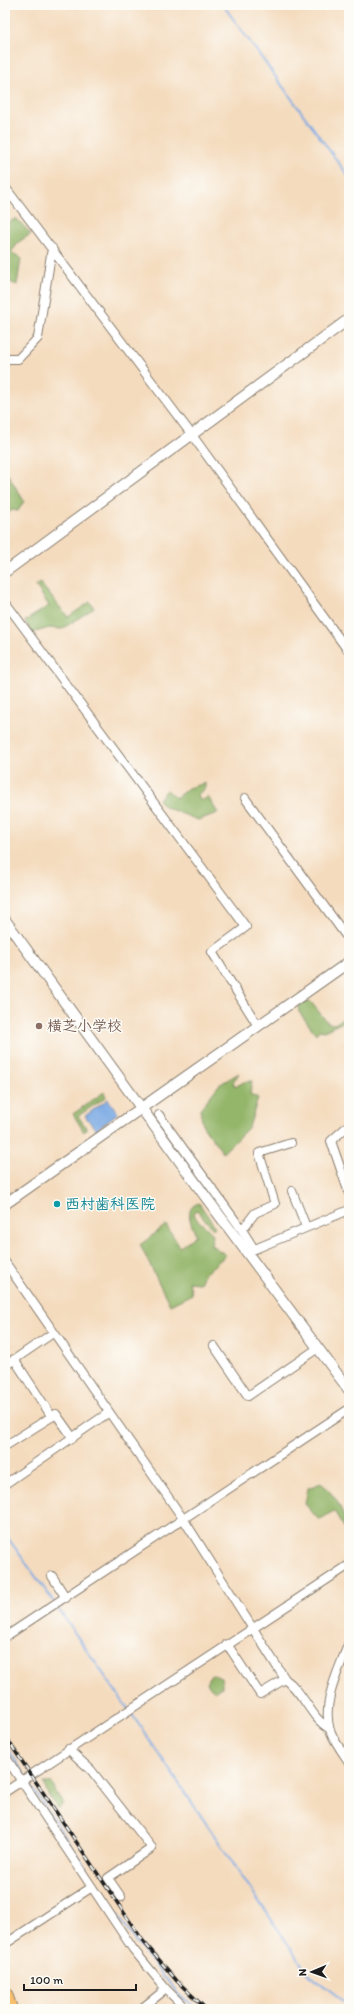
<svg xmlns="http://www.w3.org/2000/svg" width="354" height="2014" font-family="Itim,'Klee One',sans-serif">
  <style>
    .forest { fill: #94b66a; stroke: #586943 }
    .water { fill: #78a8e3; stroke: #4a6280 }
    .lines { fill: none; stroke-linecap: round; stroke-linejoin: round }
    .stream { stroke: #78a8e3; stroke-width: 2 }
    .minor-casing { stroke: #887c6d; stroke-width: 10 }
    .tertiary-casing { stroke: #887c6d; stroke-width: 12 }
    .trunk-casing { stroke: #887c6d; stroke-width: 16 }
    .minor { stroke: #fff; stroke-width: 8 }
    .tertiary { stroke: #fff; stroke-width: 10 }
    .trunk { stroke: #f9bf6c; stroke-width: 14 }
    .rail-casing { stroke: #1c1c1c; stroke-width: 3.5 }
    .rail { stroke: #fdfcf7; stroke-width: 2; stroke-dasharray: 6; stroke-linecap: butt }
    .education-dot { fill: #8d6e63; stroke: #fdfcf7; stroke-width: 1.5 }
    .culture-dot { fill: #0f9aa8; stroke: #fdfcf7; stroke-width: 1.5 }
    .labels { text-anchor: middle; stroke-width: 3; stroke-linejoin: round; paint-order: stroke }
    .education-label { font-size: 15px; font-weight: bold; fill: #785e54; stroke: #fdfcf7; text-anchor: start }
    .culture-label { font-size: 15px; font-weight: bold; fill: #0d838f; stroke: #fdfcf7; text-anchor: start }
  </style>
  <rect width="100%" height="100%" fill="#fdfcf7"/>
  <filter id="ink" filterUnits="userSpaceOnUse"><feTurbulence type="fractalNoise" baseFrequency=".025" numOctaves="2"/><feDisplacementMap in="SourceGraphic" scale="8" xChannelSelector="R" yChannelSelector="G"/><feConvolveMatrix kernelMatrix="1 2 1 2 8 2 1 2 1" color-interpolation-filters="sRGB"/></filter>
  <filter id="wash" filterUnits="userSpaceOnUse"><feTurbulence type="fractalNoise" baseFrequency=".012" numOctaves="4" result="noise"/><feDisplacementMap in="SourceGraphic" scale="16" xChannelSelector="R" yChannelSelector="G"/><feGaussianBlur stdDeviation="0.9" result="paint"/><feColorMatrix in="noise" values="0 0 0 0 0 0 0 0 0 0 0 0 0 0 0 0 0 1.4 0 .05"/><feComposite in="paint" operator="in"/></filter>
  <g filter="url(#wash)">
    <rect width="100%" height="100%" fill="#f4dbbe"/>
    <!-- forest -->
    <path class="forest" d="M 16,218 L 31,234 L 20,241 L 11,252 L 21,258 L 17,285 L 5,280 L 6,242 L 5,225 Z
      M 5,470 L 24,501 L 18,511 L 12,510 L 5,516 Z
      M 40,583 L 68,617 L 90,602 L 94,608 L 62,629 L 49,628 L 32,633 L 25,621 L 49,606 L 36,586 Z
      M 205,783 L 205,788 L 197,795 L 201,801 L 208,797 L 218,813 L 198,820 L 165,807 L 158,800 L 167,790 L 176,798 L 188,788 Z
      M 310,1001 L 328,1023 L 335,1024 L 349,1014 L 349,1019 L 324,1031 L 319,1030 L 316,1034 L 299,1012 L 298,1005 Z
      M 239,1073 L 233,1083 L 235,1087 L 244,1082 L 252,1081 L 250,1094 L 258,1098 L 249,1127 L 223,1153 L 203,1126 L 200,1109 L 219,1085 Z
      M 104,1092 L 106,1097 L 78,1116 L 87,1129 L 84,1132 L 73,1114 Z
      M 199,1203 L 215,1227 L 213,1229 L 198,1211 L 195,1210 L 193,1214 C 199,1223 208,1227 213,1235 L 211,1245 L 226,1255 L 204,1274 L 200,1283 L 189,1282 L 192,1294 L 170,1305 L 140,1245 L 166,1225 L 180,1247 L 196,1235 C 191,1224 183,1208 199,1203 Z
      M 321,1483 C 334,1494 346,1512 345,1529 L 334,1511 L 319,1520 L 305,1504 L 308,1488 Z
      M 211,1674 L 221,1678 L 222,1687 L 214,1691 L 207,1683 Z
      M 44,1783 L 52,1783 L 56,1793 L 64,1804 L 59,1809 C 51,1803 47,1793 44,1783 Z"/>
    <!-- water -->
    <path class="water" d="M 108,1099 L 118,1113 L 96,1130 L 85,1116 Z"/>
    <g class="lines">
      <!-- stream -->
      <path class="stream" d="M 223,5 L 349,177
        M 5,1534 L 54,1602
        M 56,1606 L 128,1709
        M 131,1713 L 305,1969 L 311,1976 L 349,2005
        M 5,1744 L 25,1776
        M 27,1780 L 137,1944 L 177,1992 L 195,2009"/>
    </g>
  </g>
  <g filter="url(#ink)">
    <g class="lines">
      <defs>
        <path id="minor" d="M 5,187 L 192,435 L 349,652
          M 5,359 L 18,359 L 38,338 L 52,248
          M 5,602 L 246,927 L 212,952 L 258,1026
          M 245,798 L 349,940
          M 159,1115 L 242,1230 L 254,1249
          M 349,1125 L 331,1141 L 349,1193
          M 292,1191 L 306,1227
          M 242,1230 L 255,1213 L 275,1204 L 259,1153 L 291,1143
          M 250,1251 L 349,1210
          M 5,1262 L 184,1520 L 285,1679 C 304,1692 310,1718 330,1729
          M 214,1346 L 248,1396 L 318,1348
          M 14,1359 L 52,1417
          M 5,1366 L 53,1333
          M 5,1446 L 56,1414 L 73,1438
          M 5,1484 L 108,1413
          M 52,1576 L 66,1598
          M 5,1637 L 349,1409
          M 349,1642 C 340,1668 321,1702 330,1730 C 334,1741 342,1752 349,1762
          M 227,1644 L 260,1694 L 285,1679
          M 68,1749 L 91,1770 L 152,1848 L 108,1878 L 121,1897
          M 5,1756 L 133,1949 L 166,1989 L 186,2009
          M 5,1792 L 349,1565
          M 5,1944 L 92,1887
          M 141,2009 L 166,1989"/>
        <path id="tertiary" d="M 5,572 L 349,319
          M 5,920 L 205,1196 L 349,1390
          M 5,1204 L 349,962"/>
        <path id="trunk" d="M 5,1994 L 10,2009"/>
      </defs>
      <!-- minor casing -->
      <use href="#minor" class="minor-casing"/>
      <!-- tertiary casing -->
      <use href="#tertiary" class="tertiary-casing"/>
      <!-- trunk casing -->
      <use href="#trunk" class="trunk-casing"/>
      <!-- minor -->
      <use href="#minor" class="minor"/>
      <!-- tertiary -->
      <use href="#tertiary" class="tertiary"/>
      <!-- trunk -->
      <use href="#trunk" class="trunk"/>
      <defs>
        <path id="rail" d="M 5,1736 L 143,1941 L 177,1981 L 206,2009"/>
      </defs>
      <!-- rail casing -->
      <use href="#rail" class="rail-casing"/>
      <!-- rail -->
      <use href="#rail" class="rail"/>
    </g>
  </g>
  <!-- markers -->
  <circle class="education-dot" cx="39" cy="1026" r="4"/>
  <circle class="culture-dot" cx="57" cy="1204" r="4"/>
  <g class="labels">
    <!-- education labels -->
    <g class="education-label">
      <text x="47" y="1031">横芝小学校</text>
    </g>
    <!-- culture labels -->
    <g class="culture-label">
      <text x="65" y="1209">西村歯科医院</text>
    </g>
  </g>
  <!-- margin -->
  <rect width="354" height="2014" fill="none" stroke="#fdfcf7" stroke-width="20"/>
  <!-- north arrow -->
  <g transform="translate(312 1972) rotate(268)" stroke="#fdfcf7" stroke-width="3" paint-order="stroke">
  <path d="M0-3L7 15L0 10L-7 15Z" fill="#1c1c1c"/>
  <text y="-6" font-size="11" font-weight="bold" text-anchor="middle" fill="#1c1c1c">N</text>
  </g>
  <!-- scale -->
  <path d="M24 1984v6h112v-6" fill="none" stroke="#1c1c1c" stroke-width="2"/>
  <text x="30" y="1984" font-size="12" fill="#1c1c1c" stroke="#fdfcf7" stroke-width="3" paint-order="stroke">100 m</text>
</svg>
